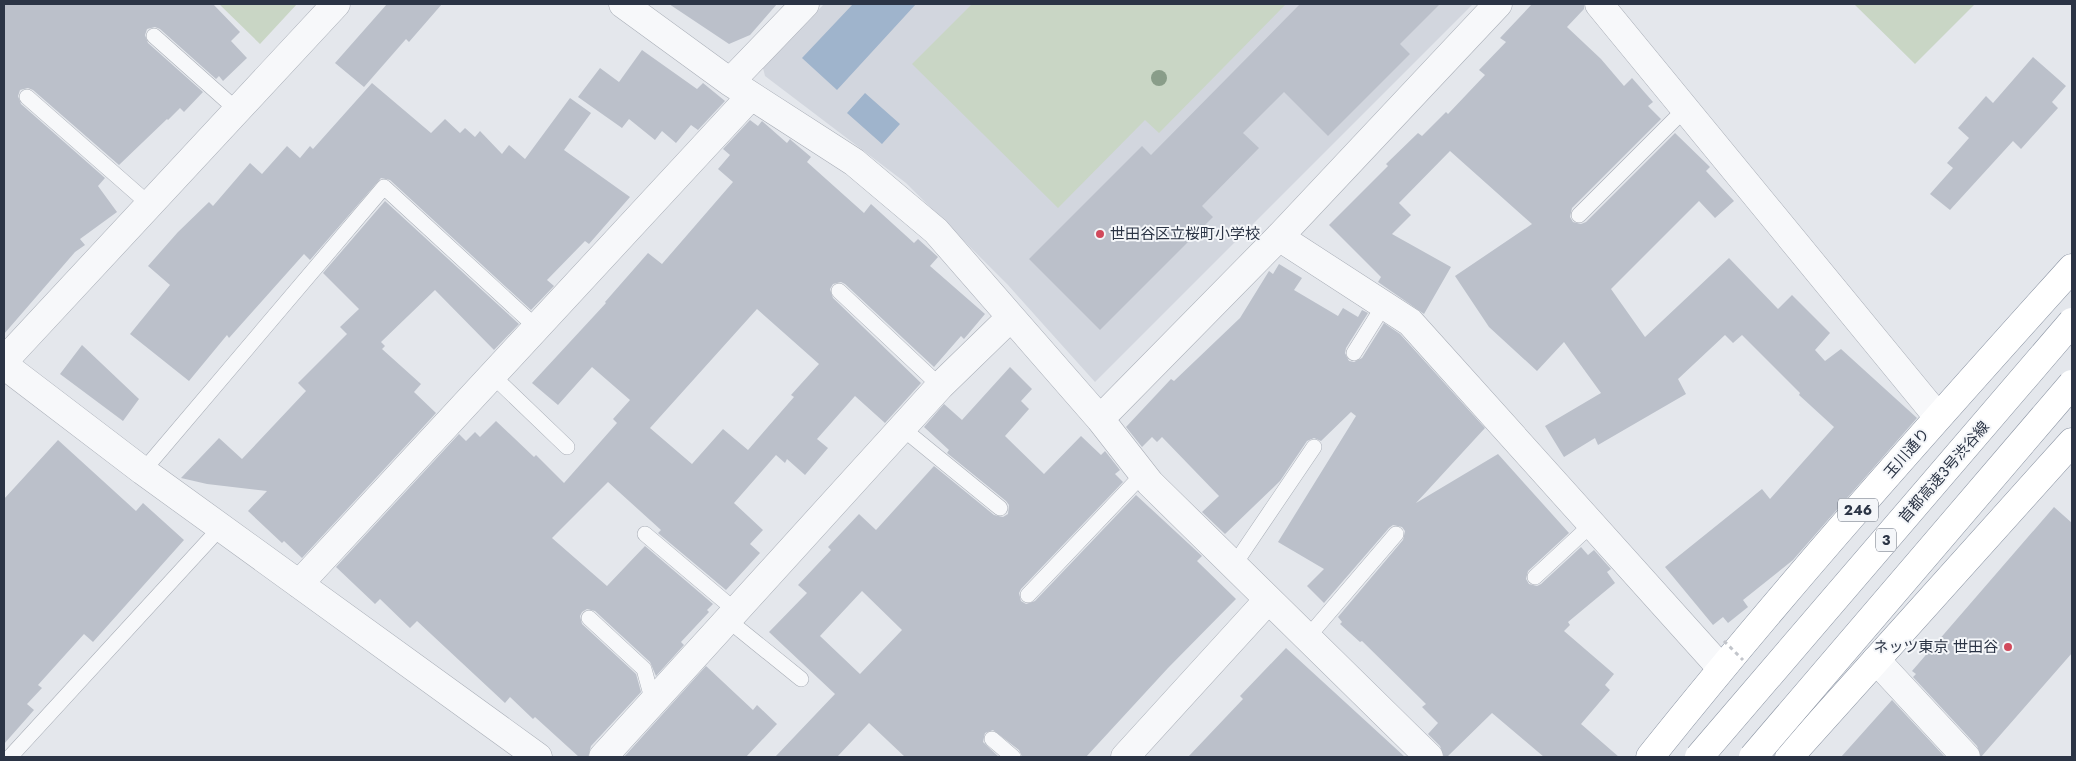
<svg xmlns="http://www.w3.org/2000/svg" width="2076" height="761" font-family="Jost,'Noto Sans JP',sans-serif">
  <style>
    .built { fill: #d2d6de }
    .green { fill: #c9d6c5 }
    .water { fill: #9fb4cc }
    .building { fill: #bbc0ca; fill-rule: evenodd }
    .lines { fill: none; stroke-linecap: round; stroke-linejoin: round }
    .lane-casing { stroke: #a9aeb7; stroke-width: 16 }
    .street-casing { stroke: #a9aeb7; stroke-width: 29 }
    .highway-casing { stroke: #8b94a3; stroke-width: 29 }
    .lane { stroke: #f7f8fa; stroke-width: 15 }
    .street { stroke: #f7f8fa; stroke-width: 28 }
    .highway { stroke: #fff; stroke-width: 28 }
    .highway-bridge-casing { stroke: #8b94a3; stroke-width: 29; stroke-linecap: butt }
    .path-bridge { stroke: #c2c5cb; stroke-width: 3; stroke-dasharray: 4 4; stroke-linecap: butt }
    .highway-bridge { stroke: #fff; stroke-width: 28 }
    .tree { fill: #899d89 }
    .poi-dot { fill: #d1495b; stroke: #f4f6f9; stroke-width: 2 }
    .labels { text-anchor: middle; stroke-width: 4; stroke-linejoin: round; paint-order: stroke }
    .shield { fill: #f4f6f9; stroke: #676e7b; stroke-width: 1 }
    .shield-label { font-size: 14px; font-weight: bold; fill: #2b3445 }
    .poi-label { font-size: 15px; fill: #2b3445; stroke: #f4f6f9; text-anchor: start }
    .street-label { font-size: 15px; fill: #2b3445; stroke: #f4f6f9 }
  </style>
  <rect width="100%" height="100%" fill="#e4e7ec"/>
  <!-- built -->
  <path class="built" d="M 824,4 L 1473,4 L 1095,382 L 1008,285 L 906,183 L 765,76 L 763,68 Z"/>
  <!-- green -->
  <path class="green" d="M 219,4 L 297,4 L 260,44 Z
    M 972,4 L 1286,4 L 1159,133 L 1145,120 L 1058,208 L 912,64 Z
    M 1854,4 L 1975,4 L 1915,64 Z"/>
  <!-- water -->
  <path class="water" d="M 853,4 L 916,4 L 837,90 L 802,58 Z
    M 865,93 L 900,124 L 882,144 L 847,113 Z"/>
  <!-- building -->
  <path class="building" d="M 4,4 L 213,4 L 240,32 L 231,41 L 247,58 L 223,81 L 219,76 L 216,79 L 160,29 L 155,27 L 147,29 L 145,35 L 148,43 L 203,92 L 184,112 L 180,108 L 168,120 L 167,119 L 119,165 L 33,90 L 28,88 L 20,90 L 18,96 L 21,104 L 105,178 L 98,186 L 117,212 L 80,239 L 85,245 L 75,252 L 4,334 Z
    M 387,4 L 442,4 L 409,42 L 406,39 L 364,87 L 335,63 Z
    M 669,4 L 777,4 L 750,35 L 729,44 Z
    M 1300,4 L 1440,4 L 1400,44 L 1410,54 L 1328,136 L 1284,92 L 1243,133 L 1259,148 L 1202,206 L 1213,217 L 1100,330 L 1029,259 L 1142,146 L 1151,155 Z
    M 1532,4 L 1584,4 L 1584,9 L 1567,27 L 1601,59 L 1624,86 L 1632,78 L 1653,102 L 1648,106 L 1661,119 L 1572,208 L 1570,217 L 1573,222 L 1581,224 L 1586,222 L 1675,133 L 1710,167 L 1706,171 L 1734,201 L 1715,218 L 1699,201 L 1611,289 L 1645,337 L 1729,258 L 1778,309 L 1792,295 L 1830,333 L 1815,350 L 1825,361 L 1841,349 L 1917,418 L 1793,560 L 1743,600 L 1748,607 L 1728,623 L 1723,617 L 1713,625 L 1665,567 L 1762,489 L 1770,499 L 1834,427 L 1799,395 L 1800,393 L 1742,335 L 1733,343 L 1725,335 L 1678,379 L 1686,394 L 1598,445 L 1595,438 L 1564,457 L 1545,426 L 1601,393 L 1564,342 L 1537,371 L 1489,327 L 1455,276 L 1532,224 L 1450,151 L 1399,203 L 1411,215 L 1392,234 L 1451,267 L 1424,314 L 1378,282 L 1381,277 L 1329,225 L 1388,166 L 1386,164 L 1418,133 L 1422,136 L 1446,112 L 1448,114 L 1485,75 L 1479,70 L 1506,42 L 1500,38 Z
    M 642,50 L 697,89 L 703,83 L 725,101 L 698,130 L 691,125 L 676,143 L 662,131 L 655,140 L 629,119 L 622,128 L 578,97 L 600,68 L 619,82 Z
    M 2033,57 L 2066,86 L 2052,102 L 2058,108 L 2021,149 L 2013,141 L 1950,210 L 1930,194 L 1953,168 L 1947,163 L 1969,138 L 1958,128 L 1986,96 L 1993,103 Z
    M 372,83 L 431,133 L 445,119 L 460,133 L 465,128 L 475,137 L 480,131 L 502,154 L 509,145 L 525,159 L 570,98 L 591,113 L 564,150 L 630,197 L 589,244 L 585,241 L 547,280 L 554,286 L 531,310 L 390,180 L 381,178 L 310,260 L 304,254 L 229,338 L 227,335 L 189,381 L 130,334 L 170,285 L 148,266 L 178,232 L 209,202 L 213,206 L 250,163 L 262,174 L 287,146 L 300,158 L 310,146 L 313,149 Z
    M 750,120 L 758,126 L 762,121 L 787,143 L 790,139 L 792,141 L 811,157 L 807,162 L 864,213 L 871,204 L 914,243 L 918,239 L 938,257 L 930,266 L 985,314 L 964,339 L 961,336 L 934,367 L 845,284 L 841,282 L 833,284 L 830,289 L 833,298 L 921,383 L 885,423 L 855,396 L 817,439 L 828,448 L 805,475 L 787,459 L 785,463 L 776,455 L 734,503 L 763,530 L 750,544 L 760,553 L 726,590 L 658,533 L 661,530 L 608,482 L 552,538 L 607,586 L 645,546 L 713,604 L 707,610 L 709,612 L 681,642 L 684,645 L 656,676 L 650,662 L 595,611 L 587,609 L 582,612 L 580,616 L 582,624 L 636,674 L 641,692 L 591,746 L 588,757 L 579,757 L 535,717 L 533,719 L 510,697 L 505,703 L 417,621 L 410,628 L 380,599 L 375,604 L 336,567 L 459,434 L 466,441 L 475,432 L 480,437 L 496,421 L 534,457 L 536,455 L 564,483 L 617,423 L 613,419 L 630,400 L 592,367 L 558,405 L 532,383 L 606,303 L 605,302 L 648,253 L 662,264 L 733,182 L 718,169 L 730,155 L 723,149 ZM 757,309 L 819,364 L 791,395 L 794,397 L 748,450 L 723,429 L 692,464 L 650,428 Z
    M 385,201 L 519,324 L 494,350 L 435,290 L 381,342 L 385,346 L 382,349 L 421,384 L 414,392 L 436,413 L 302,558 L 284,541 L 282,543 L 248,511 L 267,491 L 207,484 L 181,478 L 219,438 L 242,459 L 306,391 L 298,383 L 347,334 L 340,327 L 359,309 L 323,273 Z
    M 1279,264 L 1302,278 L 1294,290 L 1338,316 L 1343,308 L 1358,317 L 1362,310 L 1368,313 L 1346,348 L 1345,353 L 1349,361 L 1354,362 L 1362,358 L 1384,323 L 1400,334 L 1485,428 L 1416,503 L 1498,454 L 1569,533 L 1528,571 L 1526,579 L 1529,584 L 1537,586 L 1541,584 L 1581,547 L 1588,555 L 1594,550 L 1611,569 L 1607,572 L 1615,583 L 1568,622 L 1570,625 L 1564,631 L 1614,674 L 1605,685 L 1610,690 L 1581,724 L 1619,757 L 1544,757 L 1492,713 L 1447,757 L 1444,757 L 1440,746 L 1428,734 L 1438,723 L 1422,707 L 1426,704 L 1362,641 L 1360,642 L 1340,624 L 1342,622 L 1338,617 L 1403,540 L 1405,531 L 1402,527 L 1393,525 L 1389,528 L 1324,603 L 1307,586 L 1324,569 L 1278,542 L 1356,416 L 1351,412 L 1321,441 L 1314,438 L 1307,441 L 1280,481 L 1225,534 L 1202,512 L 1219,496 L 1162,437 L 1157,442 L 1152,437 L 1142,447 L 1126,427 L 1171,379 L 1174,381 L 1240,318 L 1269,271 L 1273,274 Z
    M 82,345 L 139,399 L 123,421 L 60,374 Z
    M 1010,367 L 1032,389 L 1021,401 L 1029,409 L 1005,436 L 1044,474 L 1081,436 L 1101,455 L 1105,451 L 1120,470 L 1115,474 L 1123,482 L 1021,589 L 1019,593 L 1021,601 L 1026,604 L 1035,601 L 1136,495 L 1202,556 L 1197,561 L 1236,599 L 1168,668 L 1086,757 L 1022,757 L 1019,750 L 993,730 L 985,733 L 983,742 L 999,757 L 905,757 L 869,723 L 837,757 L 775,757 L 835,694 L 769,632 L 807,593 L 798,585 L 831,550 L 828,547 L 859,514 L 876,530 L 934,466 L 994,515 L 1003,517 L 1008,514 L 1009,505 L 1006,501 L 947,453 L 949,450 L 924,427 L 944,404 L 962,420 ZM 862,591 L 902,630 L 860,674 L 820,636 Z
    M 58,440 L 136,511 L 143,503 L 184,540 L 93,642 L 84,634 L 38,685 L 42,688 L 27,704 L 34,710 L 4,744 L 4,499 Z
    M 2054,507 L 2072,523 L 2072,653 L 1981,757 L 1977,746 L 1913,677 L 1916,674 L 1912,671 Z
    M 1286,648 L 1405,757 L 1407,757 L 1188,757 L 1243,699 L 1240,696 Z
    M 706,666 L 753,710 L 757,705 L 777,724 L 746,757 L 624,757 Z
    M 1892,700 L 1945,757 L 1841,757 Z"/>
  <g class="lines">
    <defs>
      <path id="lane" d="M 154,36 L 237,110
        M 27,97 L 150,205
        M 1579,215 L 1685,109
        M 839,291 L 940,386
        M 1354,353 L 1384,305
        M 492,375 L 567,447
        M 902,428 L 1000,508
        M 143,471 L 384,187 L 536,327
        M 645,534 L 736,611
        M 1234,565 L 1314,447
        M 1535,577 L 1592,524
        M 1028,595 L 1143,474
        M 589,618 L 644,669 L 653,702
        M 728,620 L 801,679
        M 1307,638 L 1396,534
        M 992,739 L 1013,757
        M 10,757 L 221,527"/>
      <path id="street" d="M 623,4 L 730,82 L 854,162 L 936,231 L 1100,419 L 1150,483 L 1429,757
        M 1599,4 L 1938,417
        M 730,82 L 805,4
        M 1279,237 L 1410,322 L 1721,668
        M 4,361 L 336,4
        M 4,365 L 143,471 L 538,757
        M 1100,419 L 1279,237 L 1498,4
        M 299,584 L 751,96
        M 1876,660 L 1966,757
        M 603,757 L 940,386 L 1010,318
        M 1125,757 L 1268,600"/>
      <path id="highway" d="M 1650,757 C 1784,589 1928,428 2072,268
        M 1789,757 L 2072,442"/>
    </defs>
    <!-- lane casing -->
    <use href="#lane" class="lane-casing"/>
    <!-- street casing -->
    <use href="#street" class="street-casing"/>
    <!-- highway casing -->
    <use href="#highway" class="highway-casing"/>
    <!-- lane -->
    <use href="#lane" class="lane"/>
    <!-- street -->
    <use href="#street" class="street"/>
    <!-- highway -->
    <use href="#highway" class="highway"/>
    <defs>
      <path id="highway-bridge" d="M 1699,757 L 2072,322
        M 1753,757 L 2072,384"/>
    </defs>
    <!-- highway-bridge casing -->
    <use href="#highway-bridge" class="highway-bridge-casing"/>
    <!-- path-bridge -->
    <path class="path-bridge" d="M 1724,641 L 1743,660"/>
    <!-- highway-bridge -->
    <use href="#highway-bridge" class="highway-bridge"/>
  </g>
  <!-- trees -->
  <circle class="tree" cx="1159" cy="78" r="8"/>
  <!-- markers -->
  <g class="poi-dot">
    <circle cx="1100" cy="234" r="5"/>
    <circle cx="2008" cy="647" r="5"/>
  </g>
  <g class="labels">
    <!-- shield labels -->
    <g class="shield">
      <rect x="1838" y="498.5" width="40" height="23" rx="4"/>
      <rect x="1876" y="528.5" width="20" height="23" rx="4"/>
    </g>
    <g class="shield-label">
      <text x="1858" y="515">246</text>
      <text x="1886" y="545">3</text>
    </g>
    <!-- poi labels -->
    <g class="poi-label">
      <text x="1110" y="239">世田谷区立桜町小学校</text>
      <text x="1998" y="652" text-anchor="end">ネッツ東京 世田谷</text>
    </g>
    <!-- street labels -->
    <g class="street-label">
      <text transform="translate(1907 453) rotate(-49)" y="5">玉川通り</text>
      <text transform="translate(1944 472) rotate(-49)" y="5">首都高速3号渋谷線</text>
    </g>
  </g>
  <!-- border -->
  <rect width="2076" height="761" fill="none" stroke="#2b3445" stroke-width="10"/>
</svg>
